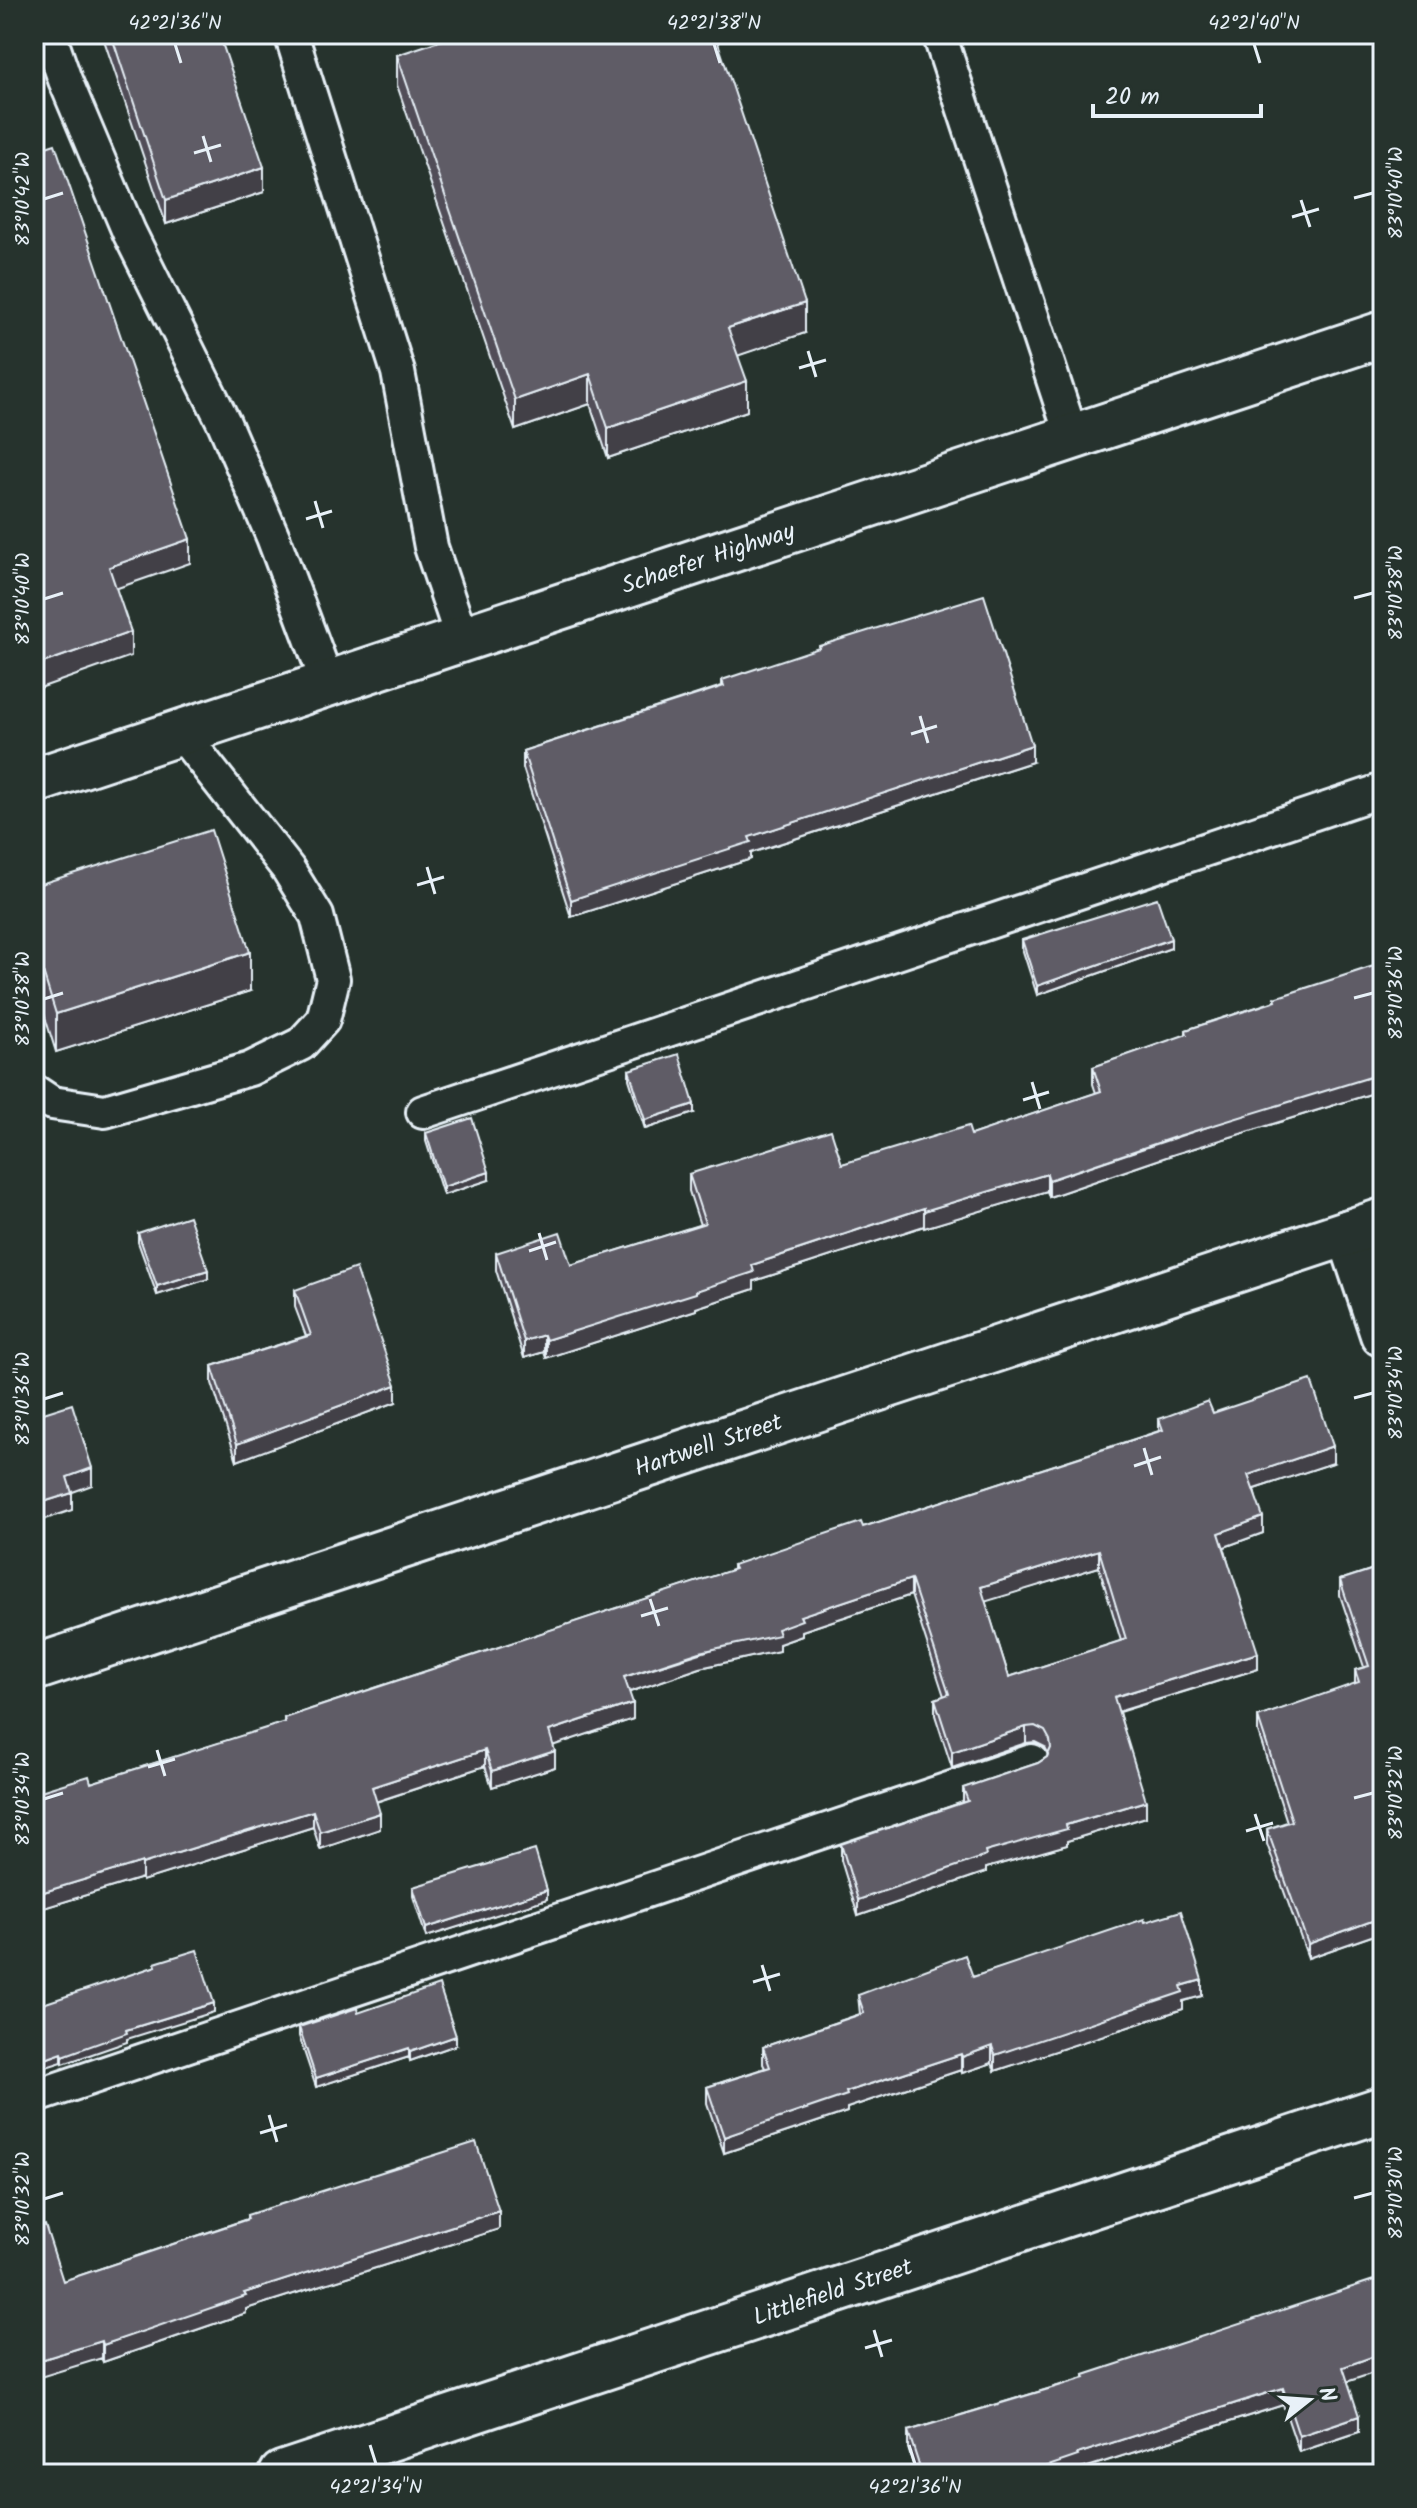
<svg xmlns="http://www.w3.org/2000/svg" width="1417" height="2508" font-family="Kalam,sans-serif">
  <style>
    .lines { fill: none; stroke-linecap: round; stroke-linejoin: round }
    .lane-casing { stroke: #e8f1f8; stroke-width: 38 }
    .street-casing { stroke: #e8f1f8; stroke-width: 50 }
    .secondary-casing { stroke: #e8f1f8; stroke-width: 50 }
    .lane { stroke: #26332d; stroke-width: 32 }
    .street { stroke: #26332d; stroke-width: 44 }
    .secondary { stroke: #26332d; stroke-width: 44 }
    .wall { fill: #514e58; stroke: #e8f1f8; stroke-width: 2; fill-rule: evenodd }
    .shaded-wall { fill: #424047; stroke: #e8f1f8; stroke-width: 2 }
    .building { fill: #5e5b66; stroke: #e8f1f8; stroke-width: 2; fill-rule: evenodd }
    .ticks { fill: none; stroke: #e8f1f8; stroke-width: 3 }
    .labels { text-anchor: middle; stroke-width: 8; stroke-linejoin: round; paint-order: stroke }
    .street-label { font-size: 24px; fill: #e8f1f8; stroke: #26332d }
    .neatline { fill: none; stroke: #e8f1f8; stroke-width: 3 }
    .ticks-label { font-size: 20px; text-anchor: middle; fill: #e8f1f8 }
  </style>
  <rect width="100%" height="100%" fill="#26332d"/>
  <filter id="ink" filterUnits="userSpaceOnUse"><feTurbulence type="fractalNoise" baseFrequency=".0125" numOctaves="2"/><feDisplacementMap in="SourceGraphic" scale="16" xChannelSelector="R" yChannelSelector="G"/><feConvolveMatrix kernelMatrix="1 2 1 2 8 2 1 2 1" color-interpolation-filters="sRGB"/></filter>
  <g filter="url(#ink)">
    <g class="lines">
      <defs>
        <path id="lane" d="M 49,34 L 65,80 L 129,232 L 224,423 L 273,537 L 328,684
          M 291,34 L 398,372 L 431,547 L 462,639
          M 939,34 L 1072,437
          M 34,1091 L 52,1103 L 105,1111 L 250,1069 L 301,1044 L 323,1020 L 333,979 L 317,916 L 288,869 L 182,734
          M 423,1112 L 1383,790
          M 34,2097 L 1032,1761"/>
        <g id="street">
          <path d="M 1349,1232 L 1383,1334"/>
          <path id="s1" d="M 34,1668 L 1383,1221"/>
          <path id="s2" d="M 282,2474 L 1383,2109"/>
        </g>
        <g id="secondary">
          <path id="s3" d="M 34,781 L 1383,334"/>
        </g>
      </defs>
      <!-- lane casing -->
      <use href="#lane" class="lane-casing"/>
      <!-- street casing -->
      <use href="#street" class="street-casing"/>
      <!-- secondary casing -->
      <use href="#secondary" class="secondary-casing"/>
      <!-- lane -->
      <use href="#lane" class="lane"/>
      <!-- street -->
      <use href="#street" class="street"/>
      <!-- secondary -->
      <use href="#secondary" class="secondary"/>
    </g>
    <!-- wall -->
    <path class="wall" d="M 102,34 L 219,34 L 264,192 L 166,224 Z
      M 397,55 L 805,333 L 738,355 L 747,411 L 608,458 L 590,404 L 515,430 L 397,85 Z
      M 722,680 L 1032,762 L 751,853 L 751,859 L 571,917 L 523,768 L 523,751 L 722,686 Z
      M 34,886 L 250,991 L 56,1052 L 34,982 Z
      M 1022,940 L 1171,948 L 1037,995 L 1022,948 Z
      M 1275,998 L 1377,1087 L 1377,1092 L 1175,1154 L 1049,1197 L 1047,1191 L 924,1228 L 924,1226 L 754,1281 L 754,1289 L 696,1308 L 696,1310 L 546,1358 L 544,1352 L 524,1358 L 496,1270 L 496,1253 L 571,1265 L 700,1225 L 689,1191 L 689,1174 L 842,1164 L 971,1135 L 1096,1093 L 1093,1084 L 1093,1067 L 1186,1035 L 1186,1030 L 1275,1001 Z
      M 629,1070 L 694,1113 L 645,1129 L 629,1079 Z
      M 426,1133 L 489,1180 L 443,1195 L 426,1141 Z
      M 138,1233 L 208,1279 L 157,1295 L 138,1242 Z
      M 295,1290 L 396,1402 L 237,1461 L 212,1383 L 212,1366 L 306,1336 L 295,1307 Z
      M 1213,1413 L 1333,1463 L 1254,1489 L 1263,1533 L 1224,1547 L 1258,1669 L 1119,1712 L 1146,1817 L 1067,1841 L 1067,1845 L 986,1868 L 986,1872 L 858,1916 L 841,1860 L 841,1844 L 963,1802 L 963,1788 L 1038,1763 L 1047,1757 L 1048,1753 L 1045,1747 L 1035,1742 L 1026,1743 L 952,1768 L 935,1715 L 935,1699 L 944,1696 L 911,1595 L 802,1631 L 802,1636 L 779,1644 L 779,1651 L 700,1668 L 629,1692 L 633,1719 L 553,1745 L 555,1767 L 492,1787 L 485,1766 L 376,1802 L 380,1829 L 320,1849 L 313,1827 L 142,1881 L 142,1878 L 34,1911 L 34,1793 L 91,1783 L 284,1723 L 284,1718 L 733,1570 L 733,1565 L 863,1527 L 1159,1431 L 1159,1419 ZM 1099,1567 L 1121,1641 L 1009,1677 L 985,1601 Z
      M 1383,1566 L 1383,1932 L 1308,1958 L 1267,1844 L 1267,1829 L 1287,1822 L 1258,1732 L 1258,1717 L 1355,1684 L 1355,1670 L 1364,1667 L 1340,1595 L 1340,1580 Z
      M 413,1887 L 547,1899 L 426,1937 L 413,1896 Z
      M 1145,1922 L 1202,1996 L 1183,2001 L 1183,2009 L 995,2071 L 992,2063 L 962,2073 L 961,2070 L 847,2108 L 847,2112 L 724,2153 L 707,2103 L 707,2087 L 765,2068 L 763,2064 L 763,2047 L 860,2014 L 858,1995 L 973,1977 Z
      M 358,2013 L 456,2045 L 410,2061 L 409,2057 L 316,2087 L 299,2036 L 299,2027 Z
      M 247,2215 L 499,2229 L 246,2309 L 246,2313 L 103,2362 L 63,2281 L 247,2219 Z
      M 1084,2375 L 1347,2381 L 1359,2432 L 1299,2452 L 1283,2405 L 1078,2470 L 1078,2473 L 1074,2474 L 916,2474 L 908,2448 L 908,2431 L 1084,2378 Z"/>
    <!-- shaded-wall -->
    <path class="shaded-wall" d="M 264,167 L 264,192 L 166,224 L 166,200 Z
      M 805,303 L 805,333 L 728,359 L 728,328 Z
      M 590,374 L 590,404 L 515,430 L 515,400 Z
      M 747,381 L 747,411 L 608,458 L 608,428 Z
      M 190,539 L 190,563 L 109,591 L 109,567 Z
      M 131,632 L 131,656 L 34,690 L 34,666 Z
      M 1032,745 L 1032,762 L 751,853 L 751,859 L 571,917 L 571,900 L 749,837 Z
      M 1171,939 L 1171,948 L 1037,995 L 1037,986 Z
      M 250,952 L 250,991 L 56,1052 L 56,1014 Z
      M 1383,1068 L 1383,1085 L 1377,1087 L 1377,1092 L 1175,1154 L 1049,1197 L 1049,1180 Z
      M 694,1104 L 694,1113 L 645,1129 L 645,1120 Z
      M 489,1172 L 489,1180 L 443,1195 L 443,1187 Z
      M 1047,1174 L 1047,1191 L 924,1228 L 924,1211 Z
      M 924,1208 L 924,1226 L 754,1281 L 754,1289 L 696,1308 L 696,1310 L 546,1358 L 546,1340 L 696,1291 L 752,1265 Z
      M 208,1270 L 208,1279 L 157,1295 L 157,1286 Z
      M 544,1335 L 544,1352 L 524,1358 L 524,1341 Z
      M 396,1385 L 396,1402 L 237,1461 L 237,1444 Z
      M 1333,1446 L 1333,1463 L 1248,1491 L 1248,1475 Z
      M 92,1468 L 92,1485 L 67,1494 L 67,1477 Z
      M 72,1493 L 72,1510 L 34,1523 L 34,1505 Z
      M 1263,1517 L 1263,1533 L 1219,1549 L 1219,1533 Z
      M 1099,1550 L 1099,1567 L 981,1603 L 981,1587 Z
      M 911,1579 L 911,1595 L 802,1631 L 802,1636 L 779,1644 L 779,1651 L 700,1668 L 624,1694 L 624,1677 L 777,1629 L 800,1616 Z
      M 1258,1653 L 1258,1669 L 1114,1713 L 1114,1697 Z
      M 633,1703 L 633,1719 L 549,1747 L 549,1731 Z
      M 1026,1727 L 1026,1743 L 952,1768 L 952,1752 Z
      M 485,1750 L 485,1766 L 372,1803 L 372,1787 Z
      M 555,1751 L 555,1767 L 492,1787 L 492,1771 Z
      M 1146,1801 L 1146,1817 L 1067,1841 L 1067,1845 L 986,1868 L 986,1872 L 858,1916 L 858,1900 L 985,1852 L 1066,1825 Z
      M 313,1811 L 313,1827 L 142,1881 L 142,1864 Z
      M 380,1813 L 380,1829 L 320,1849 L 320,1832 Z
      M 142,1862 L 142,1878 L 34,1911 L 34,1895 Z
      M 547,1890 L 547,1899 L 426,1937 L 426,1928 Z
      M 1383,1917 L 1383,1932 L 1308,1958 L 1308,1944 Z
      M 1202,1980 L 1202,1996 L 1183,2001 L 1183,2009 L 995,2071 L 995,2055 L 1181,1986 Z
      M 214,2003 L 214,2012 L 127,2039 L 127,2042 L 63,2064 L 63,2056 L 126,2030 Z
      M 456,2036 L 456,2045 L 410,2061 L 410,2052 Z
      M 992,2046 L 992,2063 L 962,2073 L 962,2057 Z
      M 409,2048 L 409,2057 L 316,2087 L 316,2078 Z
      M 62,2053 L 62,2062 L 34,2071 L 34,2063 Z
      M 961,2054 L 961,2070 L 847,2108 L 847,2112 L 724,2153 L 724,2137 L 846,2092 Z
      M 499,2211 L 499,2229 L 246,2309 L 246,2313 L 103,2362 L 103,2345 L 244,2293 Z
      M 102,2341 L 102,2358 L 34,2379 L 34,2362 Z
      M 1383,2353 L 1383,2370 L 1343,2383 L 1343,2367 Z
      M 1283,2388 L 1283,2405 L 1078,2470 L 1078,2473 L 1074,2474 L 1025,2474 L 1077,2454 Z
      M 1359,2416 L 1359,2432 L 1299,2452 L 1299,2436 Z"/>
    <!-- building -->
    <path class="building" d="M 111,34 L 219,34 L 264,167 L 166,200 Z
      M 460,34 L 715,34 L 805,303 L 728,328 L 747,381 L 608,428 L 590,374 L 515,400 L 397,55 Z
      M 55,144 L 190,539 L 109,567 L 131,632 L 34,666 L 34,151 Z
      M 984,595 L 1032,745 L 749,837 L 751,842 L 571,900 L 523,751 L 724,686 L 722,680 L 819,648 L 819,646 Z
      M 211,830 L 250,952 L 56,1014 L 34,943 L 34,886 Z
      M 1157,898 L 1171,939 L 1037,986 L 1022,940 Z
      M 1383,963 L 1383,1068 L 1376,1071 L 1377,1075 L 1175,1137 L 1049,1180 L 1047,1174 L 924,1211 L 924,1208 L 752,1265 L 754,1272 L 696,1291 L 696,1293 L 546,1340 L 544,1335 L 524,1341 L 496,1253 L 560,1232 L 571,1265 L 705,1223 L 689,1174 L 831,1130 L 842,1164 L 968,1126 L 971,1135 L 1101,1091 L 1093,1067 L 1187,1034 L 1186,1030 L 1276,1001 L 1275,998 Z
      M 679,1054 L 694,1104 L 645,1120 L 629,1070 Z
      M 472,1118 L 489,1172 L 443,1187 L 426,1133 Z
      M 189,1216 L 208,1270 L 157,1286 L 138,1233 Z
      M 356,1268 L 396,1385 L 237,1444 L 212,1366 L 311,1335 L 295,1290 Z
      M 1311,1380 L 1333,1446 L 1248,1475 L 1263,1517 L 1219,1533 L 1258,1653 L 1114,1697 L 1146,1801 L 1066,1825 L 1067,1829 L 985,1852 L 986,1856 L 858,1900 L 841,1844 L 968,1801 L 963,1788 L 1038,1763 L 1047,1757 L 1051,1748 L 1050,1740 L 1045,1731 L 1035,1726 L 1026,1727 L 952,1752 L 935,1699 L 949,1694 L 911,1579 L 800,1616 L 802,1620 L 777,1629 L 779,1635 L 700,1652 L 624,1677 L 633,1703 L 549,1731 L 555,1751 L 492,1771 L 485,1750 L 372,1787 L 380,1813 L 320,1832 L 313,1811 L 142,1864 L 142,1862 L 34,1895 L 34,1793 L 89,1776 L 91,1783 L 285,1722 L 284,1718 L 735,1569 L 733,1565 L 861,1522 L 863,1527 L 1163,1430 L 1159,1419 L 1208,1401 L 1213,1413 ZM 1099,1550 L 1126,1639 L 1009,1677 L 981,1587 Z
      M 72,1404 L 92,1468 L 67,1477 L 72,1493 L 34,1505 L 34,1416 Z
      M 1383,1566 L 1383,1917 L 1308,1944 L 1267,1829 L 1292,1821 L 1258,1717 L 1359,1682 L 1355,1670 L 1369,1666 L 1340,1580 Z
      M 535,1850 L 547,1890 L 426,1928 L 413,1887 Z
      M 1181,1911 L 1202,1980 L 1181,1986 L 1183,1992 L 995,2055 L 992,2046 L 962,2057 L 961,2054 L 846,2092 L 847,2095 L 724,2137 L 707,2087 L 770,2067 L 763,2047 L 864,2013 L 858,1995 L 965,1955 L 973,1977 L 1144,1919 L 1145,1922 Z
      M 197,1950 L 214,2003 L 126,2030 L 127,2033 L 63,2056 L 62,2053 L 34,2063 L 34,2007 L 156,1966 L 155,1963 Z
      M 439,1985 L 456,2036 L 410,2052 L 409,2048 L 316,2078 L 299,2027 L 357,2008 L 358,2013 Z
      M 476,2142 L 499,2211 L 244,2293 L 246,2296 L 103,2345 L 102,2341 L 34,2362 L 34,2229 L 45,2225 L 63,2281 L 248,2219 L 247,2215 Z
      M 1383,2277 L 1383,2353 L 1343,2367 L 1359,2416 L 1299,2436 L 1283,2388 L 1077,2454 L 1078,2456 L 1025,2474 L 1020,2474 L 1019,2472 L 1014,2474 L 922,2474 L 908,2431 L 1085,2378 L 1084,2375 Z"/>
  </g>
  <!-- ticks -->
  <path class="ticks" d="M 175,44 L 181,63M 714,44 L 720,63M 1254,44 L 1260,63M 203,136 L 211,162M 194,153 L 221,145M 1354,198 L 1373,193M 44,199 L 63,193M 1301,200 L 1310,227M 1292,217 L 1319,209M 808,351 L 816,377M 799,368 L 826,360M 315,501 L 323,528M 306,519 L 332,511M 1354,598 L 1373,593M 44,599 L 63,593M 920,716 L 928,743M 911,734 L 937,726M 427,867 L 435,894M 417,885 L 444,877M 1354,998 L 1373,993M 44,999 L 63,993M 1032,1082 L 1040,1109M 1023,1100 L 1049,1092M 539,1233 L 547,1260M 529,1251 L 556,1242M 1354,1398 L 1373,1393M 44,1399 L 63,1393M 1144,1448 L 1152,1475M 1134,1466 L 1161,1457M 650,1599 L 659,1626M 641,1616 L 668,1608M 157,1750 L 165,1776M 148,1767 L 175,1759M 1354,1798 L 1373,1793M 44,1799 L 63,1793M 1255,1814 L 1264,1841M 1246,1831 L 1273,1823M 762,1965 L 770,1991M 753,1982 L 780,1974M 269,2115 L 277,2142M 260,2133 L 287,2125M 1354,2198 L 1373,2193M 44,2199 L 63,2193M 874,2330 L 882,2357M 865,2348 L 892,2340M 370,2445 L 376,2464M 909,2445 L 915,2464"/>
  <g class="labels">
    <!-- street labels -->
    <g class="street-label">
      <text dy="8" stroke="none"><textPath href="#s3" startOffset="710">Schaefer Highway</textPath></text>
      <text dy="8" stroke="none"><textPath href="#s1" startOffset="710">Hartwell Street</textPath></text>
      <text dy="8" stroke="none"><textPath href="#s2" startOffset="580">Littlefield Street</textPath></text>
    </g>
  </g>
  <!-- margin -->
  <rect width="1417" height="2508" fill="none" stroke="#26332d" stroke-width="88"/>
  <!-- north arrow -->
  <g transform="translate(1309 2400) rotate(73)" stroke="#26332d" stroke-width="6" paint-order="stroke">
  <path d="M0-6L14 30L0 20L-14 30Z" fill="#e8f1f8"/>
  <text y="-12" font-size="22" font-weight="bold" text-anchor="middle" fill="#e8f1f8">N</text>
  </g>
  <!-- scale -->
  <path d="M1093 104v12h168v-12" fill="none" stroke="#e8f1f8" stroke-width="4"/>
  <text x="1105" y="104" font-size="24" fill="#e8f1f8" stroke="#26332d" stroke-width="6" paint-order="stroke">20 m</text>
  <rect x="44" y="44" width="1329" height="2420" class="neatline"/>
  <g class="ticks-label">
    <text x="175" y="29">42°21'36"N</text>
    <text x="714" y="29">42°21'38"N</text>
    <text x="1254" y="29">42°21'40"N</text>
    <text transform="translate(1395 193) rotate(-90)" y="7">83°10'40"W</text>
    <text transform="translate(22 199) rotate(-90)" y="7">83°10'42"W</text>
    <text transform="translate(1395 593) rotate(-90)" y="7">83°10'38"W</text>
    <text transform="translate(22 599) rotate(-90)" y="7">83°10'40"W</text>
    <text transform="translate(1395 993) rotate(-90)" y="7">83°10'36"W</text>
    <text transform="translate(22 999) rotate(-90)" y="7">83°10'38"W</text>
    <text transform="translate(1395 1393) rotate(-90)" y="7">83°10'34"W</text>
    <text transform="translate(22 1399) rotate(-90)" y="7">83°10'36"W</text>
    <text transform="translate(1395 1793) rotate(-90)" y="7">83°10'32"W</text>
    <text transform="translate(22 1799) rotate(-90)" y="7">83°10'34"W</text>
    <text transform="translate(1395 2193) rotate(-90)" y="7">83°10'30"W</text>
    <text transform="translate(22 2199) rotate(-90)" y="7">83°10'32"W</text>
    <text x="376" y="2493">42°21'34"N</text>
    <text x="915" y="2493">42°21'36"N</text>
  </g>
</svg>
